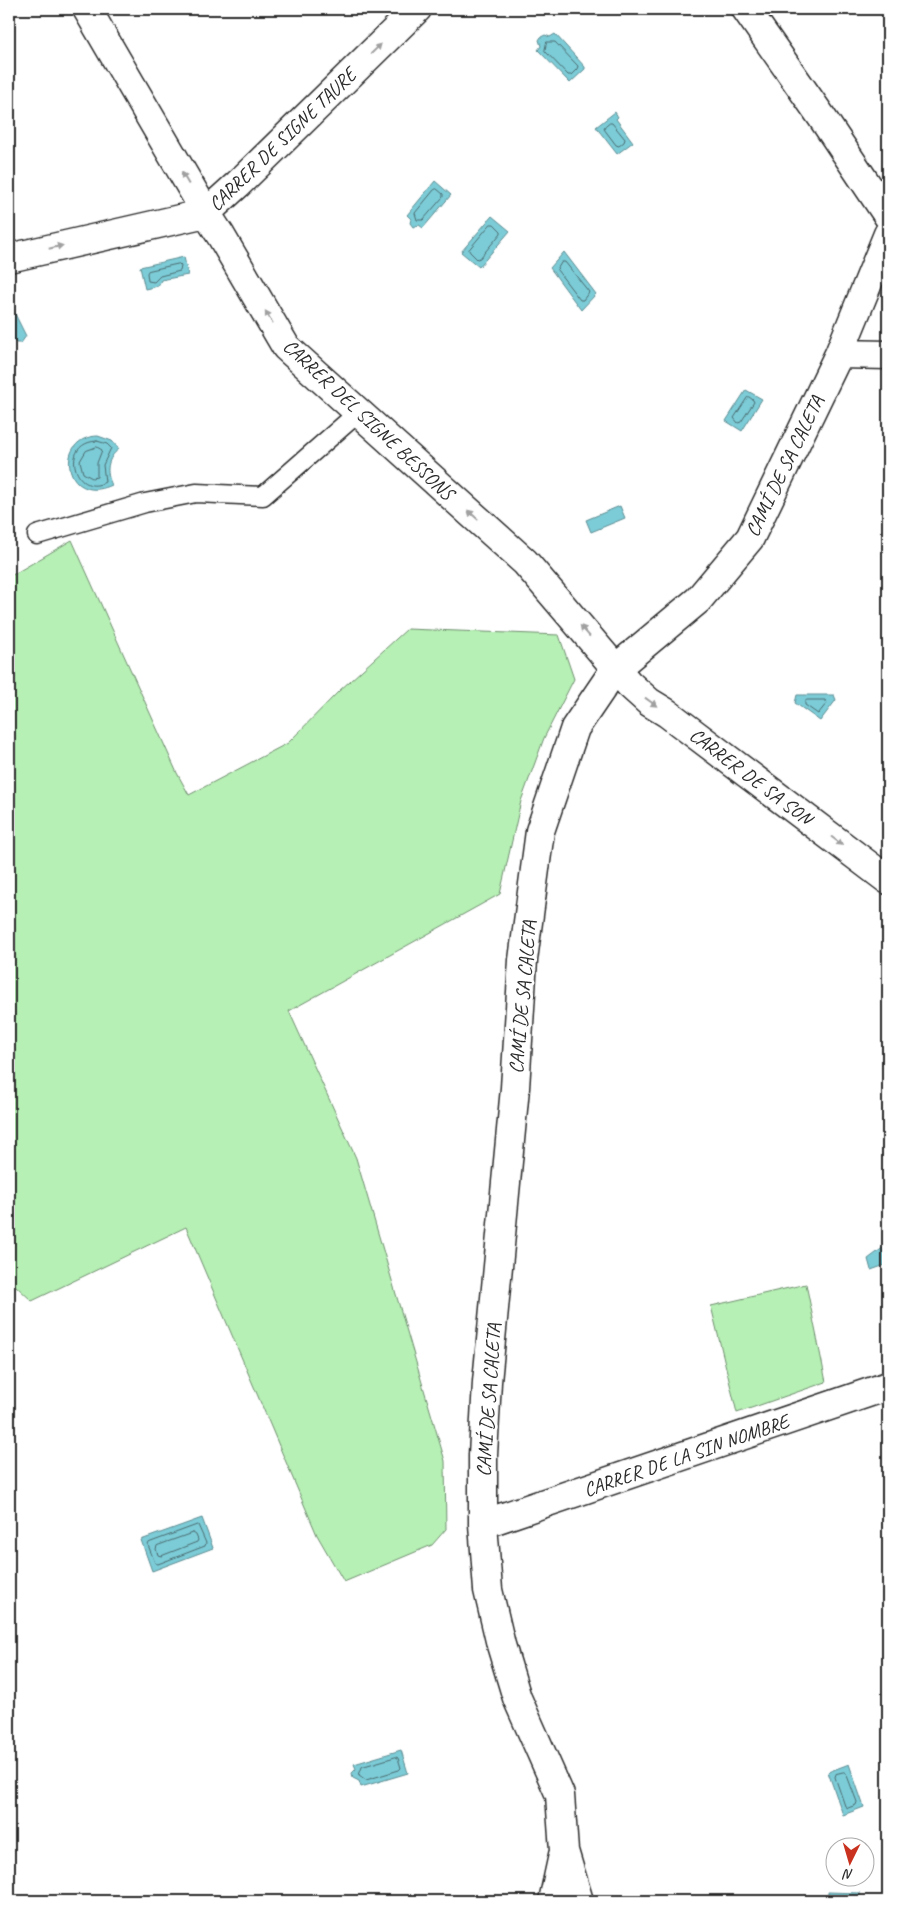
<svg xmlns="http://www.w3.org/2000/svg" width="897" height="1910" font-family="Caveat,sans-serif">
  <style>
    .green { fill: #b6f0b4; stroke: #708e70 }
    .water { fill: #7cccd7; stroke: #5c8c92 }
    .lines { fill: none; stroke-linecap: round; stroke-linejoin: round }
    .shore { stroke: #4b6b70; stroke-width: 1 }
    .service-casing { stroke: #2b2b2b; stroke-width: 21 }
    .minor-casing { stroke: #2b2b2b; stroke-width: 31 }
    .service { stroke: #fff; stroke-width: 18 }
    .minor { stroke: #fff; stroke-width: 28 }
    .oneway { fill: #a0a0a0 }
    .labels { text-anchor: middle; stroke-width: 5; stroke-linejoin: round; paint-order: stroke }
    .street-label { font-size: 20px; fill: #2b2b2b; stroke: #fff }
  </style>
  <rect width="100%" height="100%" fill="#fff"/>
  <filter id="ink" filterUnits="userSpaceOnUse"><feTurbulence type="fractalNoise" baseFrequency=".02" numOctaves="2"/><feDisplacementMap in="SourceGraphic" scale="10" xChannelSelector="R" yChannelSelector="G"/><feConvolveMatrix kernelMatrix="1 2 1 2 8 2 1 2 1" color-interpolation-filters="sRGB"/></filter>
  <g filter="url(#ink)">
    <!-- green -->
    <path class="green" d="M 72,540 L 177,773 L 189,795 L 288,743 L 339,691 L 407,629 L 559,635 L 574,679 L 544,738 L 521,801 L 500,894 L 289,1011 L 356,1158 L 445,1461 L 446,1529 L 432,1545 L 344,1582 L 317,1535 L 186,1227 L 32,1301 L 16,1286 L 9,1285 L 9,577 Z
      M 806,1284 L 826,1382 L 737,1413 L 711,1306 Z"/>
    <!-- water -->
    <path class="water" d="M 555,34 L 585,67 L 585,69 L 570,83 L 538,50 L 541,46 L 539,40 L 541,37 L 545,35 L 550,37 Z
      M 615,112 L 618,117 L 616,119 L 633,142 L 617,154 L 596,127 Z
      M 435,181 L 451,195 L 423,228 L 419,225 L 413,227 L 410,223 L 411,219 L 407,215 Z
      M 492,216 L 510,231 L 479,267 L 461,252 Z
      M 564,252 L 596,294 L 581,310 L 550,268 Z
      M 184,257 L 188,275 L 161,280 L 158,286 L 145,289 L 140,267 Z
      M 9,302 L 26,336 L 21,343 L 16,343 L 11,336 L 9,337 L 11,340 L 9,341 Z
      M 746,390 L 762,399 L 742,431 L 726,421 Z
      M 98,436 L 112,441 L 119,449 C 107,458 105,472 112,485 C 65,507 52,437 98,436 Z
      M 620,506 L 625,518 L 591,532 L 586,520 Z
      M 797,695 L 834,695 L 836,700 L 820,721 L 795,703 Z
      M 888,1244 L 888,1264 L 871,1270 L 868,1259 Z
      M 202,1518 L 213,1548 L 152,1571 L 141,1540 Z
      M 401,1750 L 408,1773 L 361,1787 L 359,1781 L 353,1778 L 352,1773 L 356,1769 L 354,1764 Z
      M 849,1764 L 864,1807 L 843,1815 L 828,1772 Z
      M 828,1892 L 860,1893 L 860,1901 L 828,1901 Z"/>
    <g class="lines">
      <!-- shore -->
      <path class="shore" d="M 547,42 L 555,42 L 578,66 L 577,69 L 571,75 L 568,75 L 545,51 Z
        M 610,123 L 612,123 L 625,139 L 624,142 L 619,146 L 616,145 L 604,129 L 605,127 Z
        M 437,189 L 443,194 L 443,197 L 423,220 L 417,220 L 415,213 L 434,190 Z
        M 491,224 L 494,224 L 501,231 L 501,233 L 480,258 L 477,259 L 470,252 L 469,250 Z
        M 562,262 L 565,262 L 589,292 L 583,300 L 580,300 L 557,270 Z
        M 179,264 L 181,266 L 180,271 L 160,276 L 154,282 L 148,281 L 147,273 L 148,271 Z
        M 749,397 L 753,400 L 754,402 L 741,422 L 738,423 L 734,418 L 747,398 Z
        M 97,441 L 107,444 L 111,448 L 103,465 L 105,482 C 77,499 57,443 97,441 Z
        M 97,447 L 102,450 L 97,463 L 97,477 L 92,478 L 83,473 L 80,461 L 86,451 Z
        M 807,700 L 825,700 L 827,703 L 818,714 L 805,705 L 805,702 Z
        M 198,1525 L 206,1543 L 205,1546 L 158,1564 L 155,1563 L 148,1545 L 149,1543 Z
        M 193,1533 L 196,1535 L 198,1540 L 197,1542 L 161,1556 L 158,1555 L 156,1549 L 157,1546 Z
        M 396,1757 L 398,1758 L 401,1768 L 399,1770 L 366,1780 L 359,1775 L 362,1767 Z
        M 844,1772 L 846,1773 L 857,1802 L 856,1805 L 848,1808 L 845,1806 L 835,1777 L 836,1774 Z"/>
      <defs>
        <path id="service" d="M 37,535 L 145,503 L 196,493 L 263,496 L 359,412"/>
        <path id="minor" d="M 87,9 L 206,213 L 221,236 L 286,347 L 525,562 L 629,684 L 649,702 L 667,713 L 888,880
          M 746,9 L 821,116 L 888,216
          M 9,258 L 206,213 L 238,184 L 417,9
          M 839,354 L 888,355
          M 483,1524 L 888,1386
          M 553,1901 L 563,1855
          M 579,1901 L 564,1851 L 560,1795 L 517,1698 L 501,1645 L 488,1590 L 483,1524 L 483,1455 L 487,1382 L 515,1088 L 523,960 L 540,831 L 575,728 L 615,669 L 698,600 L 750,538 L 839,354 L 888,234"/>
      </defs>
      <!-- service casing -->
      <use href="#service" class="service-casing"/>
      <!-- minor casing -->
      <use href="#minor" class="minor-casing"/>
      <!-- service -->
      <use href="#service" class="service"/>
      <!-- minor -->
      <use href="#minor" class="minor"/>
    </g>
    <!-- one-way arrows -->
    <defs><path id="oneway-solid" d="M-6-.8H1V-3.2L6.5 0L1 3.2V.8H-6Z" transform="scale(1.25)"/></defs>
    <g class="oneway">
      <use href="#oneway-solid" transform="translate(376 49) rotate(-44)"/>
      <use href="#oneway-solid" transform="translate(185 178) rotate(-120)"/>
      <use href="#oneway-solid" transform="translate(56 247) rotate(-13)"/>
      <use href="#oneway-solid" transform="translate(269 317) rotate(-121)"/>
      <use href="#oneway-solid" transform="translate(473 515) rotate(-138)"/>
      <use href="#oneway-solid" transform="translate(585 631) rotate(-131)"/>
      <use href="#oneway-solid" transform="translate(651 702) rotate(36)"/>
      <use href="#oneway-solid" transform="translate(837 841) rotate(37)"/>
    </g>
  </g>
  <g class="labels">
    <!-- street labels -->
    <g class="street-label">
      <text transform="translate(282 139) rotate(-44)" y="7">CARRER DE SIGNE TAURE</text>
      <text transform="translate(369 419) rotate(43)" y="7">CARRER DEL SIGNE BESSONS</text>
      <text transform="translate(784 466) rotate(-64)" y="7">CAMÍ DE SA CALETA</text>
      <text transform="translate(751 776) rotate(37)" y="7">CARRER DE SA SON</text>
      <text transform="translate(522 997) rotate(-85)" y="7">CAMÍ DE SA CALETA</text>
      <text transform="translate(488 1400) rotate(-86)" y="7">CAMÍ DE SA CALETA</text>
      <text transform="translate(686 1455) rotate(-19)" y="7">CARRER DE LA SIN NOMBRE</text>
    </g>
  </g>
  <!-- margin -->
  <rect width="897" height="1910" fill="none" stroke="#fff" stroke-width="30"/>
  <rect x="15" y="15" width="867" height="1880" fill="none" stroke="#2b2b2b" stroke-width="2" filter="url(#ink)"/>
  <!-- north arrow -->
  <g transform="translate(850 1862) rotate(185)"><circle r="24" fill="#ffffff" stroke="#aaaaaa"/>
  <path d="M0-4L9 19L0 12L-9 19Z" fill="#c8321e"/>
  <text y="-8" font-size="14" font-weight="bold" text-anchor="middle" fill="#2b2b2b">N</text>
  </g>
</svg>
